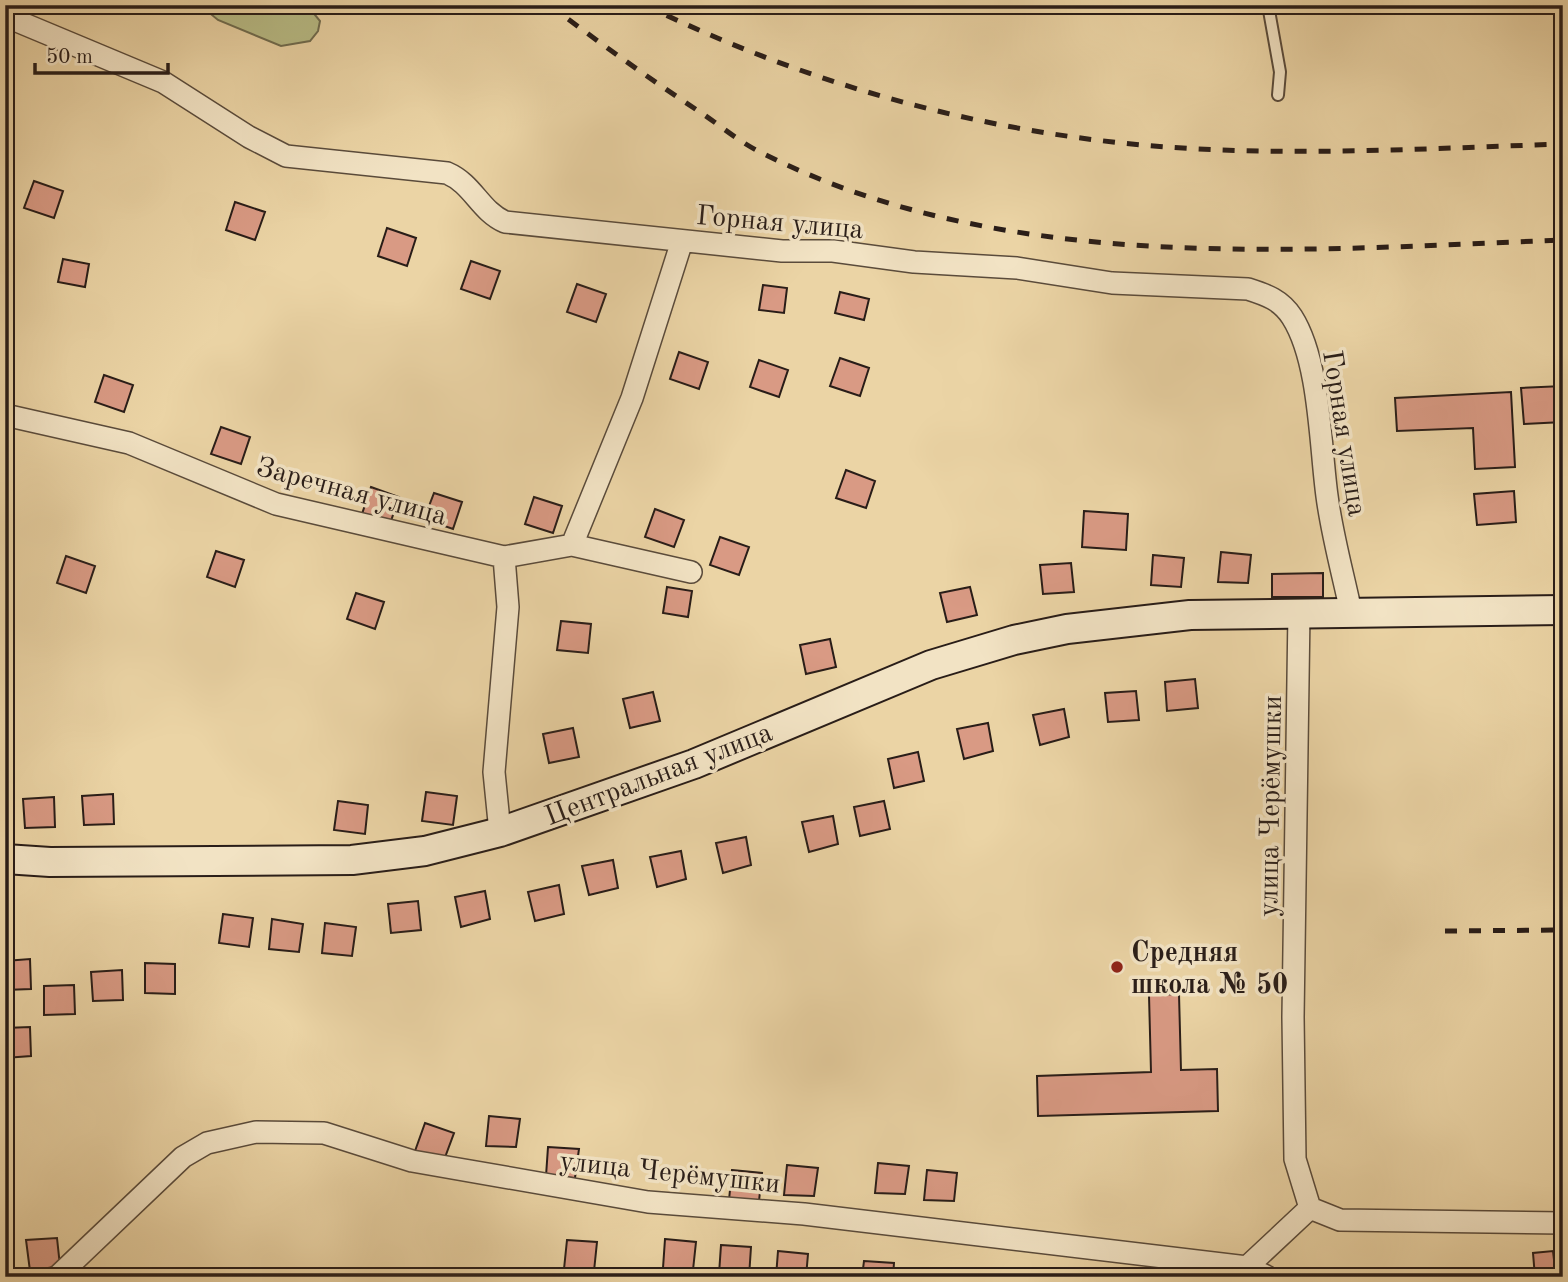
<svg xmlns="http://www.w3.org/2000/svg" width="1568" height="1282" font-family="'Old Standard TT',serif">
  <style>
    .green { fill: #b8bc86; stroke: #706c4f; stroke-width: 2 }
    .building { fill: #d99a84; stroke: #291d18; stroke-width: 2 }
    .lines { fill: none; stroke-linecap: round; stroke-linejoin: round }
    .lane-casing { stroke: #5a4b3b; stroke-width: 14 }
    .street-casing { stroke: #5a4b3b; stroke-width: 24 }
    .secondary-casing { stroke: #291d18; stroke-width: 32 }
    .lane { stroke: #f2e3c4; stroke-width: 10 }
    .street { stroke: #f2e3c4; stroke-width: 21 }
    .secondary { stroke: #f2e3c4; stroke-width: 28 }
    .rail { stroke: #291d18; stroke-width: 5; stroke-dasharray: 12 12; stroke-linecap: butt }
    .poi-dot { fill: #8f2418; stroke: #f2e3c4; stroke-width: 2.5 }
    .labels { text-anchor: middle; stroke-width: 7; stroke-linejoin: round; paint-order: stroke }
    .street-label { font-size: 28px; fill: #291d18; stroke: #f2e3c4 }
    .poi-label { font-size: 28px; font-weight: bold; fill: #291d18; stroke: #f2e3c4; text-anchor: start }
  </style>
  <rect width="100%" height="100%" fill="#ebd4a5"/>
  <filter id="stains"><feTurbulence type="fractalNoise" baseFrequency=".00286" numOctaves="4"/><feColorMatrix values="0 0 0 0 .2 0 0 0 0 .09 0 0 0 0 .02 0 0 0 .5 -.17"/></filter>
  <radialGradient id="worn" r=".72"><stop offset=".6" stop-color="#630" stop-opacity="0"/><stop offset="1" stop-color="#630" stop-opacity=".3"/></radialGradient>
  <!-- green -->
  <path class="green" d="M 200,5 L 307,5 L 320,21 L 318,31 L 310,41 L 281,46 L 218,20 Z"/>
  <!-- building -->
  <path class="building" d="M 34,181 L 63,191 L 54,218 L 24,208 Z
    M 235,202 L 265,212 L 255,240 L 226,230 Z
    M 387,228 L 416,238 L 407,266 L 378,256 Z
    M 63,259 L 89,264 L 85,287 L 58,282 Z
    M 471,261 L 500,271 L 490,299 L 461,289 Z
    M 577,284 L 606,294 L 596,322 L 567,312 Z
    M 763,285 L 787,288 L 784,313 L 759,310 Z
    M 840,292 L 869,299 L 864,320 L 835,313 Z
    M 679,352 L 708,362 L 699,389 L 670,379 Z
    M 840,358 L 869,368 L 860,396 L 830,386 Z
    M 759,360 L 788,370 L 779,397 L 750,387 Z
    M 104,375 L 133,385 L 124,412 L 95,402 Z
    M 1563,386 L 1563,422 L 1524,424 L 1521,388 Z
    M 1511,392 L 1515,467 L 1475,469 L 1473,428 L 1397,431 L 1395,398 Z
    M 221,427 L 250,437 L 241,464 L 211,454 Z
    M 846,470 L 875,481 L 866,508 L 836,498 Z
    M 371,487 L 399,497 L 390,524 L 362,514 Z
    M 1514,491 L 1516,522 L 1477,525 L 1474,494 Z
    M 434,493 L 462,502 L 453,529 L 424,519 Z
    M 534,497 L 562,506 L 553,533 L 525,524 Z
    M 655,509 L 684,520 L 674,547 L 645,537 Z
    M 1084,511 L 1128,514 L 1126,550 L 1082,547 Z
    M 720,537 L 749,547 L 739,575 L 710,565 Z
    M 216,551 L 244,560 L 235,587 L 207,577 Z
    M 1221,552 L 1251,555 L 1248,583 L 1218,582 Z
    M 1153,555 L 1184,558 L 1181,587 L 1151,585 Z
    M 66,556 L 95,566 L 86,593 L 57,583 Z
    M 1071,563 L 1074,592 L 1043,594 L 1040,565 Z
    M 1323,573 L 1323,597 L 1272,597 L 1272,574 Z
    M 667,587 L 692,591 L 688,617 L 663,613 Z
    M 970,587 L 977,615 L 947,622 L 940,593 Z
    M 356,593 L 384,602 L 375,629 L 347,619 Z
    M 561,621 L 591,624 L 588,653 L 557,650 Z
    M 830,639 L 836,667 L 806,674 L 800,645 Z
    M 1195,679 L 1198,708 L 1167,711 L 1165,682 Z
    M 1136,691 L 1139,720 L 1108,722 L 1105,693 Z
    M 653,692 L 660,721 L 630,728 L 623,699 Z
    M 1064,709 L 1069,737 L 1040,745 L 1033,715 Z
    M 988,723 L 993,751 L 964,759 L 957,729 Z
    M 573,728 L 579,757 L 549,763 L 543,734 Z
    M 918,752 L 924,781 L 894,788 L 888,759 Z
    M 426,792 L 457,796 L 453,825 L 422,821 Z
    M 113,794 L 114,824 L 84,825 L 82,796 Z
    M 54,797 L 55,827 L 25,828 L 23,799 Z
    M 338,801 L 368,805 L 365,834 L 334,830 Z
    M 884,801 L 890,829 L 860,836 L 854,807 Z
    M 833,816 L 838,844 L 809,852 L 802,822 Z
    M 746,837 L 751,865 L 723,873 L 716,843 Z
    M 681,851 L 686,879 L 657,887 L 650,857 Z
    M 613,860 L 618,888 L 589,895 L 582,866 Z
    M 559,885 L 564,914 L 535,921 L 528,892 Z
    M 485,891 L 490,919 L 461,927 L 455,897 Z
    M 418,901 L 421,930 L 391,933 L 388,904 Z
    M 223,914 L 253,918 L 249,947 L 219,943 Z
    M 272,919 L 303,924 L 299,952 L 269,949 Z
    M 325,923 L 356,927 L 352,956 L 322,953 Z
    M 30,959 L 31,989 L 5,990 L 5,961 Z
    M 145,963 L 175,964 L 175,994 L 145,993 Z
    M 122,970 L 123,1000 L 93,1001 L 91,972 Z
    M 74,985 L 75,1014 L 44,1015 L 44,986 Z
    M 1179,994 L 1181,1070 L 1217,1069 L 1218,1111 L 1038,1116 L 1037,1076 L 1151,1072 L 1149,995 Z
    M 30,1027 L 31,1056 L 5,1058 L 5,1028 Z
    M 489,1116 L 520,1119 L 516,1147 L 486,1146 Z
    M 425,1123 L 454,1133 L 444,1160 L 415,1151 Z
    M 548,1147 L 579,1149 L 575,1178 L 546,1176 Z
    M 878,1163 L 909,1166 L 905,1194 L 875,1193 Z
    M 787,1165 L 818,1168 L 814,1196 L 784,1195 Z
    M 732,1170 L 762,1173 L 759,1201 L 729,1200 Z
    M 927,1170 L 957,1173 L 954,1201 L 924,1200 Z
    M 57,1238 L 60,1266 L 30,1271 L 26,1240 Z
    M 665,1239 L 696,1242 L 693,1270 L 663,1268 Z
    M 567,1240 L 597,1242 L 594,1271 L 564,1269 Z
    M 721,1245 L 751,1247 L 749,1277 L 719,1274 Z
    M 778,1251 L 808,1254 L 806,1277 L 776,1277 Z
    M 1553,1251 L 1556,1277 L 1535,1277 L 1533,1253 Z
    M 864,1261 L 894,1263 L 893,1277 L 862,1277 Z"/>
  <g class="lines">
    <defs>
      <path id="lane" d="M 1268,5 L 1280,72 L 1278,95"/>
      <path id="street" d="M 5,16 L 163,82 L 249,137 L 286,156 L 447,173 C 473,184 480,211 505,222 L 782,251 L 833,251 L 914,262 L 1017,268 L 1112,283 L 1248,289 C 1267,295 1281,300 1292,317 C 1320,361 1320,445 1327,496 C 1332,535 1343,574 1351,612
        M 5,415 L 129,443 L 276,504 L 504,557 L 572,545 L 691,572
        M 572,545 L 632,398 L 682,241
        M 1299,612 L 1293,1017 L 1295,1159 L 1310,1208 L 1340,1220 L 1563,1223
        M 500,832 L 494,772 L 508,607 L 504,557
        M 57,1277 L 183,1157 L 207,1143 L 256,1132 L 324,1133 L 412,1161 L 648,1202 L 804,1214 L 1247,1267 L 1310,1208
        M 1245,1277 L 1247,1267 L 1268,1277"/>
      <path id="secondary" d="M 5,859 L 50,862 L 352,860 L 425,851 L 500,832 L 694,764 L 931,665 L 1014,640 L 1067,629 L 1190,615 L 1563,610"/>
    </defs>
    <!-- lane casing -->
    <use href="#lane" class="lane-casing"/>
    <!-- street casing -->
    <use href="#street" class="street-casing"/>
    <!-- secondary casing -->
    <use href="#secondary" class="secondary-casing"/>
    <!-- lane -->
    <use href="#lane" class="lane"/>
    <!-- street -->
    <use href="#street" class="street"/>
    <!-- secondary -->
    <use href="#secondary" class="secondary"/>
    <!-- rail -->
    <path class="rail" d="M 549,5 C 600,43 651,80 703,114 C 722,127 741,143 762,153 C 1006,276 1299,250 1563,240
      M 645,5 C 819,90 1005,139 1198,149 C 1319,155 1442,148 1563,144
      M 1445,931 L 1563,930"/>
  </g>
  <!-- markers -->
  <circle class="poi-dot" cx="1117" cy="967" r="7"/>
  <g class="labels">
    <!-- street labels -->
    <g class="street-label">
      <text transform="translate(780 221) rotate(5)" y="10">Горная улица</text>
      <text transform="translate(1346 433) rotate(81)" y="10">Горная улица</text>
      <text transform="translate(352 490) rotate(15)" y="10">Заречная улица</text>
      <text transform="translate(658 773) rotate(-21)" y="10">Центральная улица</text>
      <text transform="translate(1269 806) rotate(-89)" y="10">улица Черёмушки</text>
      <text transform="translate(670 1171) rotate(6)" y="10">улица Черёмушки</text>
    </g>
    <!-- poi labels -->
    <g class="poi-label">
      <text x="1131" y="961">Средняя<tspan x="1131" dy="32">школа № 50</tspan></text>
    </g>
  </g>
  <!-- margin -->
  <rect width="1568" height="1282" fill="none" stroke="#ebd4a5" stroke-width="28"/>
  <rect x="7" y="7" width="1554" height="1268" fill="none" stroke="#291d18" stroke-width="3.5"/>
  <rect x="14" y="14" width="1540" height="1254" fill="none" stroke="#291d18" stroke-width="2"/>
  <!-- scale -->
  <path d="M35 63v10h133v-10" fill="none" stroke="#291d18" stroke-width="3.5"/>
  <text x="46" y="63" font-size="21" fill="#291d18" stroke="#f2e3c4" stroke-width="5" paint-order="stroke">50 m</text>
  <rect width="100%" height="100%" filter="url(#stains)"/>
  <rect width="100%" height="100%" fill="url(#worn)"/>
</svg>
